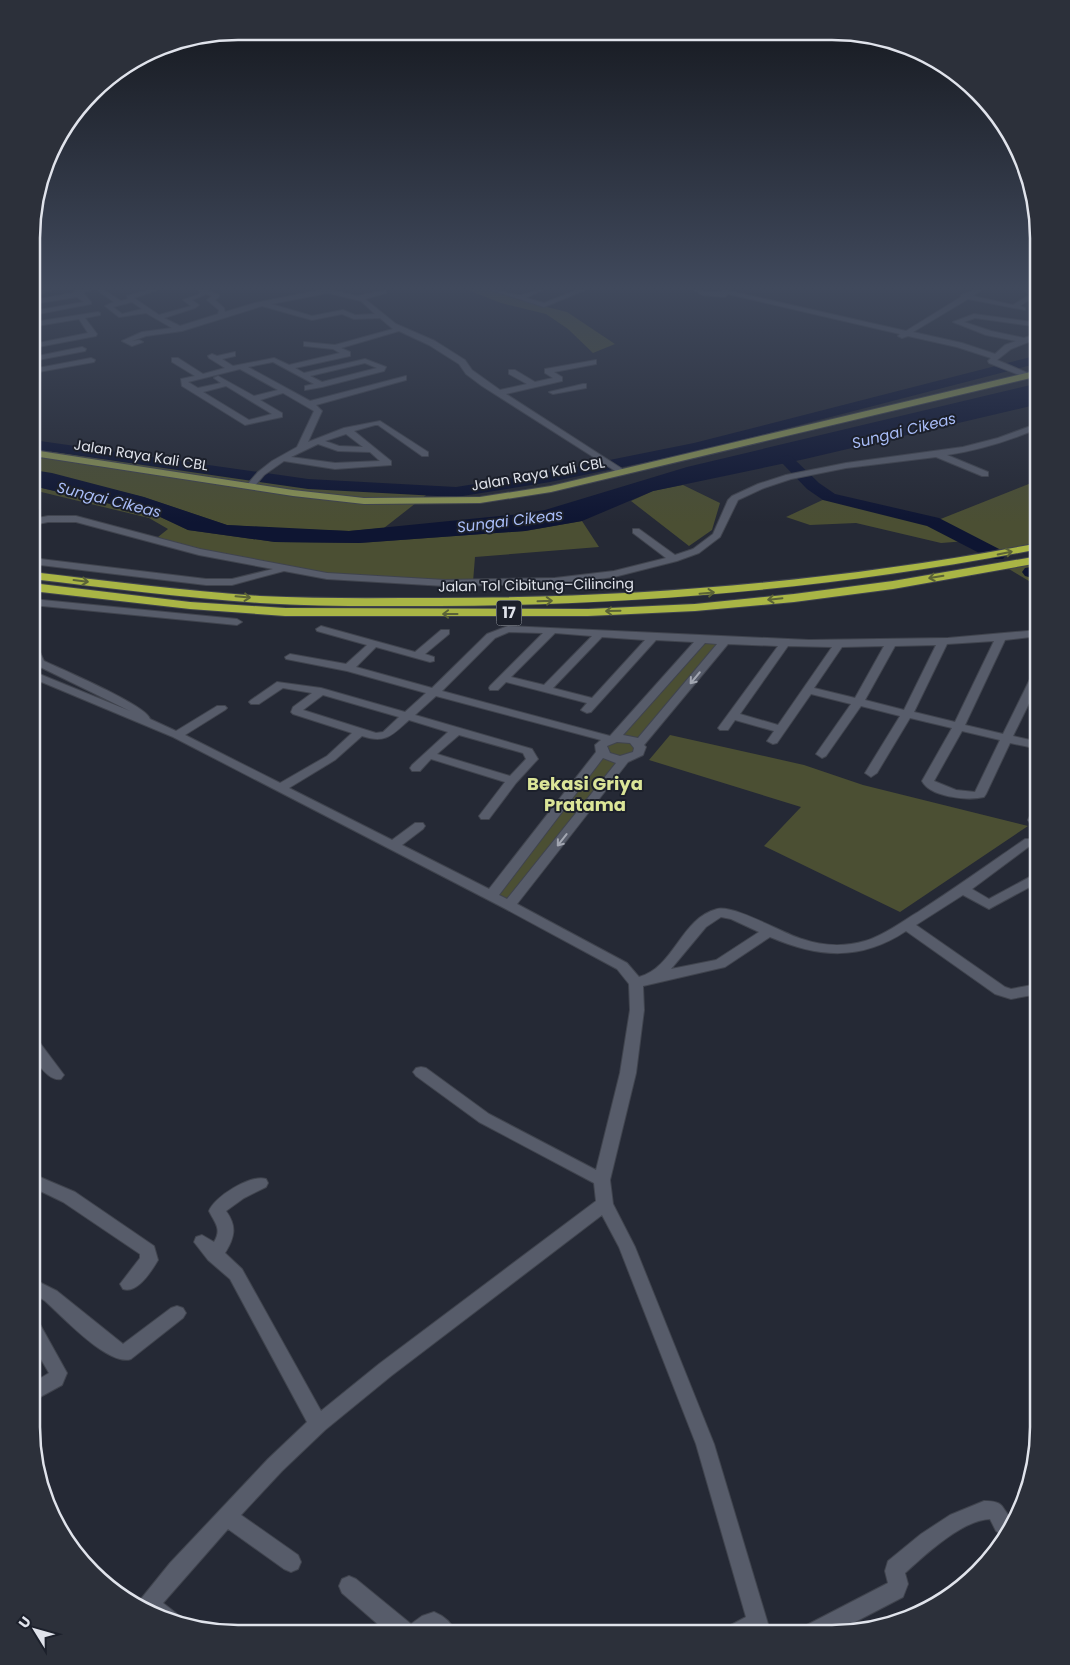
<svg xmlns="http://www.w3.org/2000/svg" width="1070" height="1665" font-family="Poppins,sans-serif">
  <style>
    .green { fill: #4b4f33 }
    .water { fill: #0e1532 }
    .lines { fill: none; stroke-linecap: round; stroke-linejoin: round }
    .river { fill: #0e1532; fill-rule: evenodd }
    .minor-casing { stroke: #40444e; stroke-width: 2 }
    .major-casing { stroke: #40444e; stroke-width: 2 }
    .highway-casing { stroke: #40444e; stroke-width: 2 }
    .minor { fill: #575c6a; fill-rule: evenodd }
    .major { fill: #889154; fill-rule: evenodd }
    .highway { fill: #a9b545; fill-rule: evenodd }
    .oneway { stroke: #5b6337 }
    .oneway2 { stroke: #a2a6b1 }
    .labels { text-anchor: middle; stroke-width: 4; stroke-linejoin: round; paint-order: stroke }
    .far-street-label { font-size: 14px; fill: #e0e3eb; stroke: #1c202b }
    .far-water-label { font-size: 15px; font-style: italic; fill: #a9bdf8; stroke: #1c202b }
    .shield { fill: #1c202b; stroke: #a5a8b1; stroke-width: 1 }
    .shield-label { font-size: 15px; font-weight: bold; fill: #e0e3eb }
    .neighbourhood-label { font-size: 18px; font-weight: bold; fill: #dbe598; stroke: #1c202b }
    .rim { fill: none; stroke: #e0e3eb; stroke-width: 2.5 }
  </style>
  <rect width="100%" height="100%" fill="#252935"/>
  <!-- green -->
  <path class="green" d="M 468,290 L 490,290 L 519,300 L 567,312 L 615,344 L 593,353 L 568,329 L 546,314 L 501,303 Z
    M 55,448 C 180,466 304,488 430,492 L 384,528 L 349,531 L 291,529 L 227,525 L 143,497 L 33,470 L 33,465 Z
    M 1039,480 L 1039,546 L 997,555 L 967,541 L 941,543 L 856,523 L 810,525 L 786,517 L 829,497 L 933,522 Z
    M 683,485 L 720,503 L 712,530 L 689,546 L 631,501 L 653,491 Z
    M 33,486 L 154,514 L 188,530 L 275,542 L 359,543 L 525,531 L 582,521 L 599,547 L 475,557 L 473,582 L 340,577 L 199,552 L 158,537 L 168,529 L 149,518 L 33,490 Z
    M 1039,559 L 1039,587 L 1004,566 Z
    M 702,640 L 726,640 L 509,905 L 491,896 L 609,739 Z
    M 670,735 L 804,765 L 863,785 L 1028,826 L 900,912 L 764,846 L 801,807 L 649,760 Z"/>
  <!-- water -->
  <path class="water" d="M 1039,383 L 1039,404 L 805,459 L 653,491 L 582,521 L 525,531 L 359,543 L 275,542 L 188,530 L 154,514 L 33,486 L 33,470 L 52,473 L 144,497 L 227,525 L 349,531 L 520,514 L 545,510 L 687,467 Z"/>
  <g class="lines">
    <!-- river -->
    <path class="river" d="M 1039,355 L 1039,363 L 695,452 L 550,482 L 456,497 L 308,489 L 33,449 L 33,440 L 308,479 L 456,487 L 550,472 L 694,443 Z
      M 787,455 L 792,457 L 819,483 L 835,494 L 939,518 L 1003,551 L 1006,555 L 1003,559 L 991,559 L 927,526 L 823,500 L 807,489 L 782,463 L 779,460 L 782,457 Z
      M 1031,567 L 1039,569 L 1039,580 L 1025,576 L 1022,572 L 1025,568 Z"/>
    <defs>
      <path id="minor" d="M 42,290 L 52,290 L 33,296 L 33,292 Z
        M 76,290 L 91,290 L 83,293 L 91,302 L 91,304 L 33,315 L 33,311 L 84,302 L 77,297 L 33,304 L 33,300 L 73,293 Z
        M 97,290 L 104,290 L 121,301 L 128,299 L 127,296 L 148,290 L 157,290 L 134,298 L 159,315 L 191,306 L 183,300 L 200,294 L 199,290 L 207,290 L 219,295 L 219,297 L 215,300 L 224,308 L 225,312 L 255,303 L 320,290 L 331,290 L 357,296 L 386,290 L 386,293 L 365,299 L 396,324 L 435,341 L 465,360 L 472,370 L 500,390 L 527,384 L 509,374 L 509,370 L 515,370 L 535,382 L 553,378 L 545,373 L 545,369 L 596,360 L 596,364 L 554,372 L 562,377 L 562,381 L 506,394 L 627,472 L 620,474 L 482,386 L 466,374 L 459,364 L 429,345 L 399,331 L 341,348 L 350,352 L 350,356 L 295,368 L 304,373 L 365,359 L 386,367 L 384,371 L 322,387 L 305,390 L 305,386 L 314,384 L 273,362 L 248,367 L 310,401 L 406,376 L 406,380 L 316,405 L 322,411 L 308,442 L 344,428 L 380,421 L 428,452 L 428,456 L 422,456 L 378,425 L 375,425 L 354,431 L 391,461 L 391,465 L 335,469 L 284,461 L 264,475 L 253,488 L 247,488 L 246,486 L 258,472 L 272,461 L 297,447 L 314,411 L 283,393 L 260,400 L 282,413 L 282,417 L 245,425 L 182,386 L 181,379 L 195,376 L 172,362 L 172,358 L 178,358 L 203,374 L 225,368 L 209,358 L 208,356 L 212,354 L 217,356 L 235,352 L 235,356 L 222,359 L 233,366 L 274,358 L 289,365 L 340,353 L 333,349 L 304,346 L 304,342 L 335,345 L 393,329 L 380,318 L 354,319 L 342,314 L 312,320 L 262,306 L 182,331 L 146,336 L 132,341 L 139,340 L 143,342 L 132,346 L 122,341 L 142,332 L 172,328 L 146,313 L 119,317 L 105,306 L 114,302 ZM 328,293 L 361,301 L 375,314 L 355,315 L 343,310 L 312,316 L 271,304 ZM 206,294 L 212,296 L 207,300 L 219,310 L 218,314 L 180,326 L 164,318 L 195,308 L 199,305 L 192,300 ZM 132,302 L 142,309 L 122,314 L 113,307 ZM 365,363 L 377,368 L 322,382 L 310,376 ZM 240,369 L 278,390 L 254,396 L 218,376 L 214,378 L 221,383 L 198,388 L 188,382 ZM 226,386 L 272,414 L 249,420 L 203,392 ZM 346,434 L 363,447 L 339,446 L 325,441 ZM 318,444 L 338,451 L 370,452 L 380,461 L 335,463 L 291,457 Z
        M 491,290 C 501,290 509,295 519,295 C 526,295 534,290 542,290 L 526,298 L 544,303 L 577,290 L 585,290 L 544,307 Z
        M 694,290 L 714,292 L 725,290 L 906,331 L 961,297 L 961,295 C 968,293 974,289 981,290 L 973,296 L 1013,305 L 1029,295 L 1024,290 L 1031,290 L 1036,295 L 1020,306 L 1025,308 L 1025,310 L 968,299 L 913,332 L 962,343 L 995,354 L 1005,345 L 1016,341 L 986,335 L 953,322 L 974,314 L 1039,323 L 1039,327 L 975,318 L 964,322 L 991,331 L 1024,338 L 1039,333 L 1039,338 L 1011,349 L 997,360 L 1030,374 L 1030,378 L 1027,378 L 989,363 L 988,361 L 991,358 L 957,347 L 908,336 L 902,338 L 898,336 L 900,334 L 728,294 L 725,297 L 702,295 Z
        M 98,312 L 100,313 L 100,315 L 85,318 L 97,334 L 96,336 L 33,348 L 33,344 L 88,333 L 79,319 L 37,326 L 34,326 L 34,322 Z
        M 82,347 L 86,349 L 85,351 L 33,361 L 33,357 Z
        M 91,358 L 95,360 L 94,362 L 33,373 L 33,369 Z
        M 583,384 L 586,384 L 586,388 L 553,394 L 549,392 Z
        M 1039,423 L 1039,428 C 1009,441 979,450 947,455 L 988,472 L 988,476 L 982,476 L 936,457 L 846,468 L 791,479 L 764,488 L 738,500 L 720,537 L 699,553 L 677,561 L 614,577 L 555,584 L 445,586 L 327,579 L 284,571 L 232,585 L 206,585 L 32,564 L 32,558 L 206,579 L 232,579 L 273,569 L 199,555 L 76,522 L 48,522 L 33,525 L 33,519 L 48,516 L 76,516 L 200,549 L 327,573 L 445,580 L 555,578 L 614,571 L 666,558 L 633,533 L 633,529 L 639,529 L 675,555 L 693,549 L 713,534 L 728,500 L 732,496 L 758,484 L 786,475 L 846,463 L 963,447 L 998,438 Z
        M 37,452 L 44,454 L 33,462 L 33,456 Z
        M 32,599 L 237,619 L 242,622 L 237,625 L 32,605 Z
        M 321,626 L 415,652 L 441,630 L 449,630 L 449,634 L 425,654 L 434,657 L 434,661 L 430,662 L 376,647 L 356,667 L 432,688 L 487,634 L 508,626 L 809,640 L 948,638 L 1039,630 L 1039,636 L 1005,640 L 965,725 L 1003,734 L 1034,671 L 1039,668 L 1039,683 L 1013,736 L 1039,742 L 1039,749 L 1010,743 L 986,794 L 984,797 C 968,801 930,797 922,781 L 952,728 L 910,718 L 877,773 L 871,777 L 865,773 L 900,716 L 861,706 L 826,756 L 822,758 L 816,754 L 851,704 L 811,694 L 777,743 L 773,744 L 767,741 L 774,731 L 735,720 L 728,730 L 720,730 L 718,728 L 778,646 L 728,644 L 644,745 L 646,747 L 643,755 L 628,762 L 517,904 L 627,963 L 639,977 C 674,968 681,918 717,909 C 735,905 782,933 802,939 C 822,946 845,947 865,941 C 885,935 901,922 918,912 C 954,889 989,864 1025,839 L 1033,839 L 1035,842 L 972,889 L 989,899 L 1039,872 L 1039,882 L 989,909 L 963,895 L 916,925 L 1005,987 L 1011,989 L 1038,984 L 1038,994 L 1011,999 L 995,994 L 906,931 C 861,961 819,958 770,937 L 725,967 L 643,986 L 644,1010 L 636,1073 L 610,1180 L 613,1204 L 635,1247 L 714,1444 L 771,1634 L 726,1633 L 729,1626 L 746,1617 L 696,1444 L 619,1247 L 602,1215 L 391,1376 L 325,1430 L 282,1471 L 241,1515 L 298,1555 L 301,1562 L 298,1569 L 291,1572 L 284,1569 L 228,1529 L 163,1603 L 177,1614 L 179,1624 L 159,1618 L 136,1605 L 170,1563 L 268,1459 L 307,1422 L 230,1279 L 208,1260 L 194,1242 L 196,1237 L 202,1235 L 214,1242 C 222,1229 215,1223 209,1211 C 214,1197 251,1174 266,1179 L 268,1183 L 266,1187 L 244,1198 L 226,1211 C 237,1226 235,1237 225,1253 L 242,1269 L 321,1411 L 379,1364 L 596,1201 L 594,1183 L 479,1122 L 416,1076 L 413,1072 L 416,1068 L 421,1067 L 426,1068 L 489,1114 L 596,1170 L 620,1073 L 630,1010 L 629,984 L 617,969 L 504,908 L 173,737 L 32,678 L 32,671 L 130,711 L 36,665 L 32,658 L 32,643 L 37,646 L 44,661 C 61,669 148,706 150,719 L 176,731 L 217,706 L 225,706 L 227,708 L 225,710 L 185,735 L 280,783 L 327,756 L 352,733 L 293,714 L 291,712 L 293,707 L 312,693 L 283,688 L 259,704 L 251,704 L 249,702 L 251,700 L 277,682 L 321,688 L 405,712 L 426,693 L 347,671 L 286,659 L 285,657 L 290,654 L 346,664 L 367,645 L 317,631 L 316,629 ZM 509,632 L 543,633 L 490,686 L 489,688 L 490,690 L 498,690 L 506,682 L 587,703 L 581,710 L 587,713 L 591,712 L 656,640 L 694,642 L 610,736 L 442,691 L 495,638 ZM 555,633 L 592,636 L 544,685 L 511,677 ZM 602,637 L 645,640 L 592,698 L 553,688 ZM 994,641 L 955,722 L 914,712 L 947,644 ZM 705,643 L 717,644 L 638,738 L 623,735 ZM 936,645 L 904,710 L 865,700 L 895,646 ZM 788,646 L 832,647 L 778,725 L 740,714 ZM 884,646 L 855,698 L 814,688 L 842,647 ZM 323,695 L 399,717 L 383,732 L 376,733 L 303,710 ZM 436,696 L 601,740 L 595,745 L 596,752 L 489,889 L 402,845 L 423,829 L 425,826 L 423,823 L 415,823 L 392,840 L 289,788 L 335,760 L 362,736 C 386,744 392,735 409,720 L 448,732 L 412,765 L 410,768 L 412,771 L 420,771 L 431,759 L 505,782 L 479,816 L 481,819 L 489,819 L 516,783 L 538,759 L 532,749 L 415,715 ZM 962,731 L 1000,740 L 975,792 L 956,790 L 934,781 ZM 459,735 L 523,753 L 526,759 L 510,776 L 437,754 ZM 617,742 L 630,743 L 634,748 L 633,752 L 620,756 L 610,753 L 607,746 ZM 603,758 L 616,763 L 507,899 L 499,895 ZM 721,917 L 731,919 L 759,932 L 716,960 L 671,969 L 706,927 Z
        M 1039,806 L 1039,822 L 1030,823 L 1028,820 L 1035,807 Z
        M 32,1038 L 37,1039 L 64,1075 L 61,1079 C 50,1082 37,1064 32,1054 C 31,1050 32,1042 32,1038 Z
        M 35,1175 L 75,1192 L 154,1246 L 158,1260 C 151,1272 137,1294 123,1289 L 120,1284 L 140,1258 L 140,1254 L 63,1202 L 32,1187 L 32,1176 Z
        M 41,1283 L 57,1291 L 123,1344 L 171,1308 L 177,1306 L 183,1308 L 186,1313 L 183,1318 L 131,1359 C 109,1367 62,1316 45,1301 L 39,1297 L 31,1298 L 31,1284 Z
        M 31,1317 L 37,1319 L 67,1373 L 62,1385 L 31,1402 L 31,1384 L 49,1373 L 31,1342 Z
        M 984,1501 C 1007,1501 1000,1509 1014,1521 L 1006,1538 L 996,1531 L 990,1519 C 962,1520 925,1555 905,1573 L 908,1584 L 903,1597 L 832,1634 L 800,1634 L 803,1627 L 888,1583 L 885,1571 L 888,1561 L 921,1534 L 950,1515 Z
        M 349,1576 L 356,1579 L 411,1624 L 422,1616 L 434,1612 C 444,1616 452,1623 456,1633 L 388,1633 L 342,1593 L 339,1586 L 342,1579 Z"/>
      <path id="major" d="M 1039,370 L 1039,376 L 551,492 L 480,503 L 364,504 L 293,496 L 33,456 L 33,450 L 293,490 L 364,498 L 480,497 L 551,486 Z"/>
      <path id="highway" d="M 1039,543 L 1039,549 C 840,588 640,605 438,606 C 378,606 319,607 260,603 C 184,598 108,588 32,579 L 32,572 C 108,581 184,591 260,596 C 319,599 378,598 438,598 C 640,598 840,581 1039,543 Z
        M 1039,556 L 1039,563 L 893,589 L 794,602 L 695,611 L 588,616 L 285,616 L 190,609 L 32,591 L 32,583 L 190,602 L 285,608 L 588,609 L 695,604 L 794,594 L 893,581 Z"/>
    </defs>
    <!-- minor casing -->
    <use href="#minor" class="minor-casing"/>
    <!-- major casing -->
    <use href="#major" class="major-casing"/>
    <!-- highway casing -->
    <use href="#highway" class="highway-casing"/>
    <!-- minor -->
    <use href="#minor" class="minor"/>
    <!-- major -->
    <use href="#major" class="major"/>
    <!-- highway -->
    <use href="#highway" class="highway"/>
  </g>
  <!-- one-way arrows -->
  <defs><path id="oneway-shaft" d="M-6 0H5M1.5-3L5.5 0L1.5 3" fill="none" stroke-width="1.6" stroke-linecap="round" stroke-linejoin="round" transform="scale(1.25)"/></defs>
  <g class="oneway">
    <use href="#oneway-shaft" transform="translate(1005 553) rotate(-12)"/>
    <use href="#oneway-shaft" transform="translate(936 577) rotate(171)"/>
    <use href="#oneway-shaft" transform="translate(81 581) rotate(7)"/>
    <use href="#oneway-shaft" transform="translate(707 593) rotate(-5)"/>
    <use href="#oneway-shaft" transform="translate(243 597) rotate(5)"/>
    <use href="#oneway-shaft" transform="translate(775 599) rotate(174)"/>
    <use href="#oneway-shaft" transform="translate(545 601) rotate(-2)"/>
    <use href="#oneway-shaft" transform="translate(613 611) rotate(179)"/>
    <use href="#oneway-shaft" transform="translate(450 614) rotate(-180)"/>
  </g>
  <g class="oneway2">
    <use href="#oneway-shaft" transform="translate(695 678) rotate(130)"/>
    <use href="#oneway-shaft" transform="translate(562 840) rotate(128)"/>
  </g>
  <!-- sky -->
  <linearGradient id="sky" x2="0" y2="1"><stop stop-color="#14171d"/><stop offset="0.55" stop-color="#40495c"/><stop offset="1" stop-color="#40495c" stop-opacity="0"/></linearGradient>
  <rect width="1070" height="523" fill="url(#sky)"/>
  <g class="labels">
    <!-- far-street labels -->
    <g class="far-street-label">
      <text transform="translate(141 455) rotate(9)" y="5">Jalan Raya Kali CBL</text>
      <text transform="translate(538 474) rotate(-10)" y="5">Jalan Raya Kali CBL</text>
      <text transform="translate(536 585) rotate(-1)" y="5">Jalan Tol Cibitung–Cilincing</text>
    </g>
    <!-- far-water labels -->
    <g class="far-water-label">
      <text transform="translate(904 431) rotate(-14)" y="5">Sungai Cikeas</text>
      <text transform="translate(109 500) rotate(14)" y="5">Sungai Cikeas</text>
      <text transform="translate(510 521) rotate(-7)" y="5">Sungai Cikeas</text>
    </g>
    <!-- shield labels -->
    <rect class="shield" x="496.5" y="600.5" width="25" height="25" rx="4"/>
    <g class="shield-label">
      <text x="509" y="618">17</text>
    </g>
    <!-- neighbourhood labels -->
    <g class="neighbourhood-label">
      <text x="585" y="790">Bekasi Griya<tspan x="585" dy="21">Pratama</tspan></text>
    </g>
  </g>
  <!-- crop -->
  <path d="M0 0H1070V1665H0ZM238 40H832A198 198 0 0 1 1030 238V1427A198 198 0 0 1 832 1625H238A198 198 0 0 1 40 1427V238A198 198 0 0 1 238 40Z" fill="#2c303a" fill-rule="evenodd"/>
  <path class="rim" d="M238 40H832A198 198 0 0 1 1030 238V1427A198 198 0 0 1 832 1625H238A198 198 0 0 1 40 1427V238A198 198 0 0 1 238 40Z"/>
  <!-- north arrow -->
  <g transform="translate(35 1630) rotate(307)" stroke="#1c202b" stroke-width="4" paint-order="stroke">
  <path d="M0-4L9 19L0 12L-9 19Z" fill="#e0e3eb"/>
  <text y="-8" font-size="14" font-weight="bold" text-anchor="middle" fill="#e0e3eb">U</text>
  </g>
</svg>
